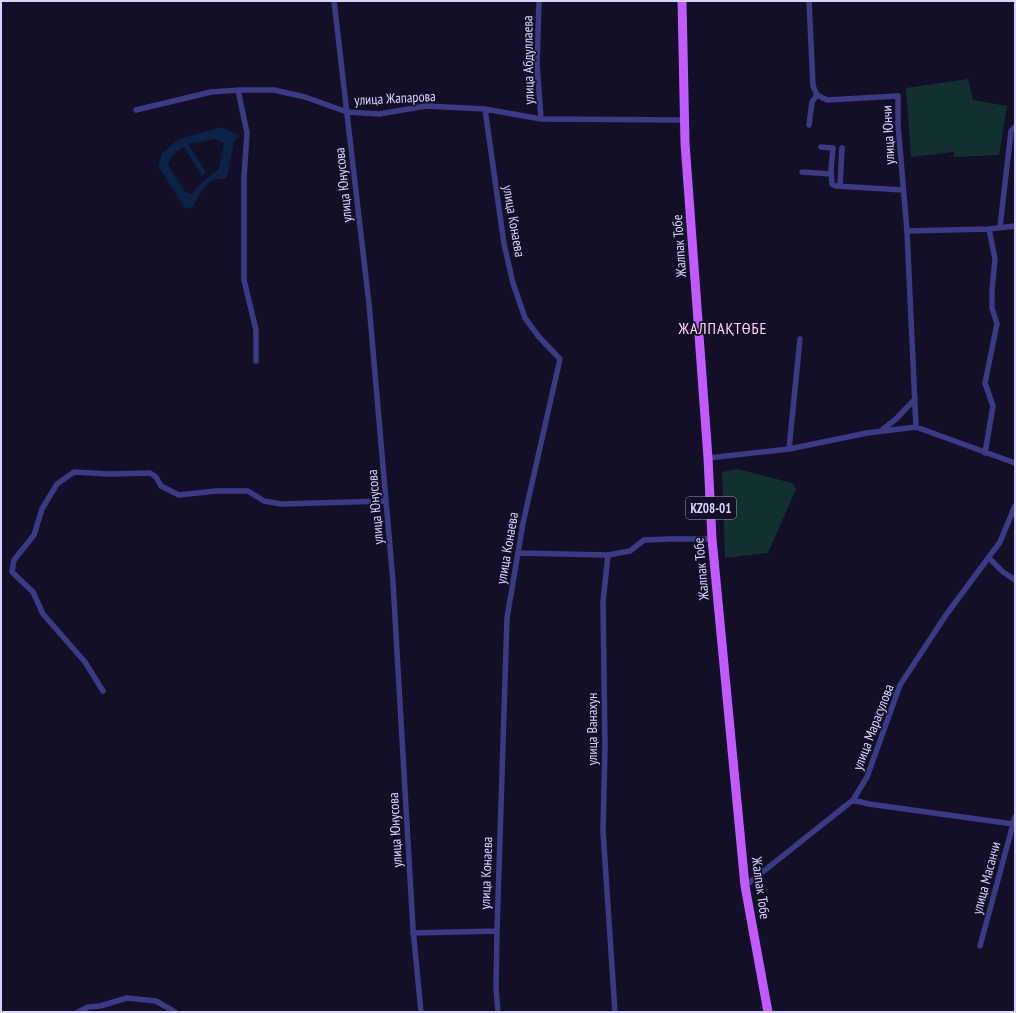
<svg xmlns="http://www.w3.org/2000/svg" width="1016" height="1013" font-family="'PT Sans Narrow',sans-serif">
  <style>
    .green { fill: #12302f }
    .water { fill: #0c2248; fill-rule: evenodd }
    .lines { fill: none; stroke-linecap: round; stroke-linejoin: round }
    .street { stroke: #3d3a85; stroke-width: 5.5 }
    .primary { stroke: #c25bff; stroke-width: 9 }
    .labels { text-anchor: middle; stroke-width: 3.5; stroke-linejoin: round; paint-order: stroke }
    .shield { fill: #130f26; stroke: #9e99be; stroke-width: 1 }
    .shield-label { font-size: 13px; font-weight: bold; fill: #d9d4ff }
    .street-label { font-size: 14px; fill: #d9d4ff; stroke: #130f26 }
    .quarter-label { font-size: 16px; letter-spacing: 1px; fill: #ffd6f0; stroke: #130f26 }
  </style>
  <rect width="100%" height="100%" fill="#130f26"/>
  <!-- green -->
  <path class="green" d="M 968,79 L 973,100 L 1007,106 L 999,155 L 954,157 L 954,152 L 911,157 L 906,88 Z
    M 738,469 L 792,483 L 796,489 L 768,553 L 725,558 L 722,472 Z"/>
  <!-- water -->
  <path class="water" d="M 222,127 L 240,136 L 234,141 L 228,174 L 226,178 C 223,179 220,179 216,179 C 204,182 198,198 193,207 L 186,209 L 158,166 L 163,152 L 179,139 ZM 215,139 L 224,143 L 219,169 L 198,186 L 192,194 L 185,192 L 168,165 C 171,156 175,151 184,147 L 202,176 L 206,172 L 188,144 Z"/>
  <g class="lines">
    <!-- street -->
    <path class="street" d="M 334,1 L 369,304 L 393,582 L 413,929 L 421,1012
      M 539,1 L 537,64 L 541,119
      M 809,1 L 813,86 L 817,95 L 827,100 L 898,96 L 898,125 L 907,231 L 916,427
      M 238,90 L 247,133 L 244,177 L 244,280 L 256,330 L 256,361
      M 485,109 L 504,244 L 513,283 L 525,318 L 539,337 L 560,359 L 523,523 L 507,618 L 497,931 L 496,988 L 498,1012
      M 136,110 L 211,92 L 238,90 L 274,90 L 305,97 L 347,112 L 379,114 L 426,106 L 485,109 L 541,119 L 685,120
      M 809,125 L 812,102 L 817,95
      M 821,147 L 833,148 L 831,169 L 832,184 L 836,186 L 903,190
      M 802,172 L 831,174
      M 840,186 L 842,148
      M 1000,227 L 1011,131 L 1015,127
      M 907,231 L 989,229 L 1015,226
      M 882,430 L 896,419 L 915,399
      M 789,449 L 800,339
      M 985,453 L 993,406 L 985,383 L 997,324 L 992,308 L 992,290 L 995,259 L 989,229
      M 708,458 L 789,449 L 867,433 L 916,427 L 1015,463
      M 518,553 L 608,555
      M 989,558 L 1003,572 L 1015,580
      M 103,691 L 85,662 L 43,614 L 33,592 L 12,572 L 14,560 L 34,535 L 42,509 L 57,484 L 74,472 L 109,474 L 150,473 L 156,477 L 161,486 L 179,495 L 216,491 L 248,491 L 264,501 L 281,504 L 386,501
      M 853,800 L 869,804 L 1013,824
      M 745,886 L 853,800 L 867,777 L 900,685 L 946,615 L 1000,542 L 1015,506
      M 413,933 L 497,931
      M 980,946 L 1015,817
      M 78,1012 L 88,1007 L 100,1006 L 127,998 L 156,1001 L 175,1012
      M 615,1012 L 603,831 L 605,747 L 603,602 L 608,555 L 630,551 L 644,540 L 669,539 L 712,539"/>
    <!-- primary -->
    <path class="primary" d="M 682,1 L 685,143 L 708,458 L 712,539 L 745,886 L 768,1012"/>
  </g>
  <g class="labels">
    <!-- shield labels -->
    <rect class="shield" x="686" y="497" width="50" height="22" rx="3"/>
    <g class="shield-label">
      <text x="711" y="513">KZ08-01</text>
    </g>
    <!-- street labels -->
    <g class="street-label">
      <text transform="translate(528 60) rotate(-91)" y="5">улица Абдуллаева</text>
      <text transform="translate(395 98) rotate(-3)" y="5">улица Жапарова</text>
      <text transform="translate(888 135) rotate(-93)" y="5">улица Юнчи</text>
      <text transform="translate(343 185) rotate(-96)" y="5">улица Юнусова</text>
      <text transform="translate(514 221) rotate(80)" y="5">улица Конаева</text>
      <text transform="translate(679 246) rotate(-94)" y="5">Жалпак Тобе</text>
      <text transform="translate(375 507) rotate(-95)" y="5">улица Юнусова</text>
      <text transform="translate(507 548) rotate(-80)" y="5">улица Конаева</text>
      <text transform="translate(701 569) rotate(-95)" y="5">Жалпак Тобе</text>
      <text transform="translate(873 727) rotate(-69)" y="5">улица Марасулова</text>
      <text transform="translate(592 729) rotate(-90)" y="5">улица Ванахун</text>
      <text transform="translate(395 830) rotate(-93)" y="5">улица Юнусова</text>
      <text transform="translate(486 873) rotate(-88)" y="5">улица Конаева</text>
      <text transform="translate(986 878) rotate(-75)" y="5">улица Масанчи</text>
      <text transform="translate(761 888) rotate(82)" y="5">Жалпак Тобе</text>
    </g>
    <!-- quarter labels -->
    <g class="quarter-label">
      <text x="723" y="334">ЖАЛПАҚТӨБЕ</text>
    </g>
  </g>
  <!-- border -->
  <rect width="1016" height="1013" fill="none" stroke="#d9d4ff" stroke-width="4"/>
</svg>
